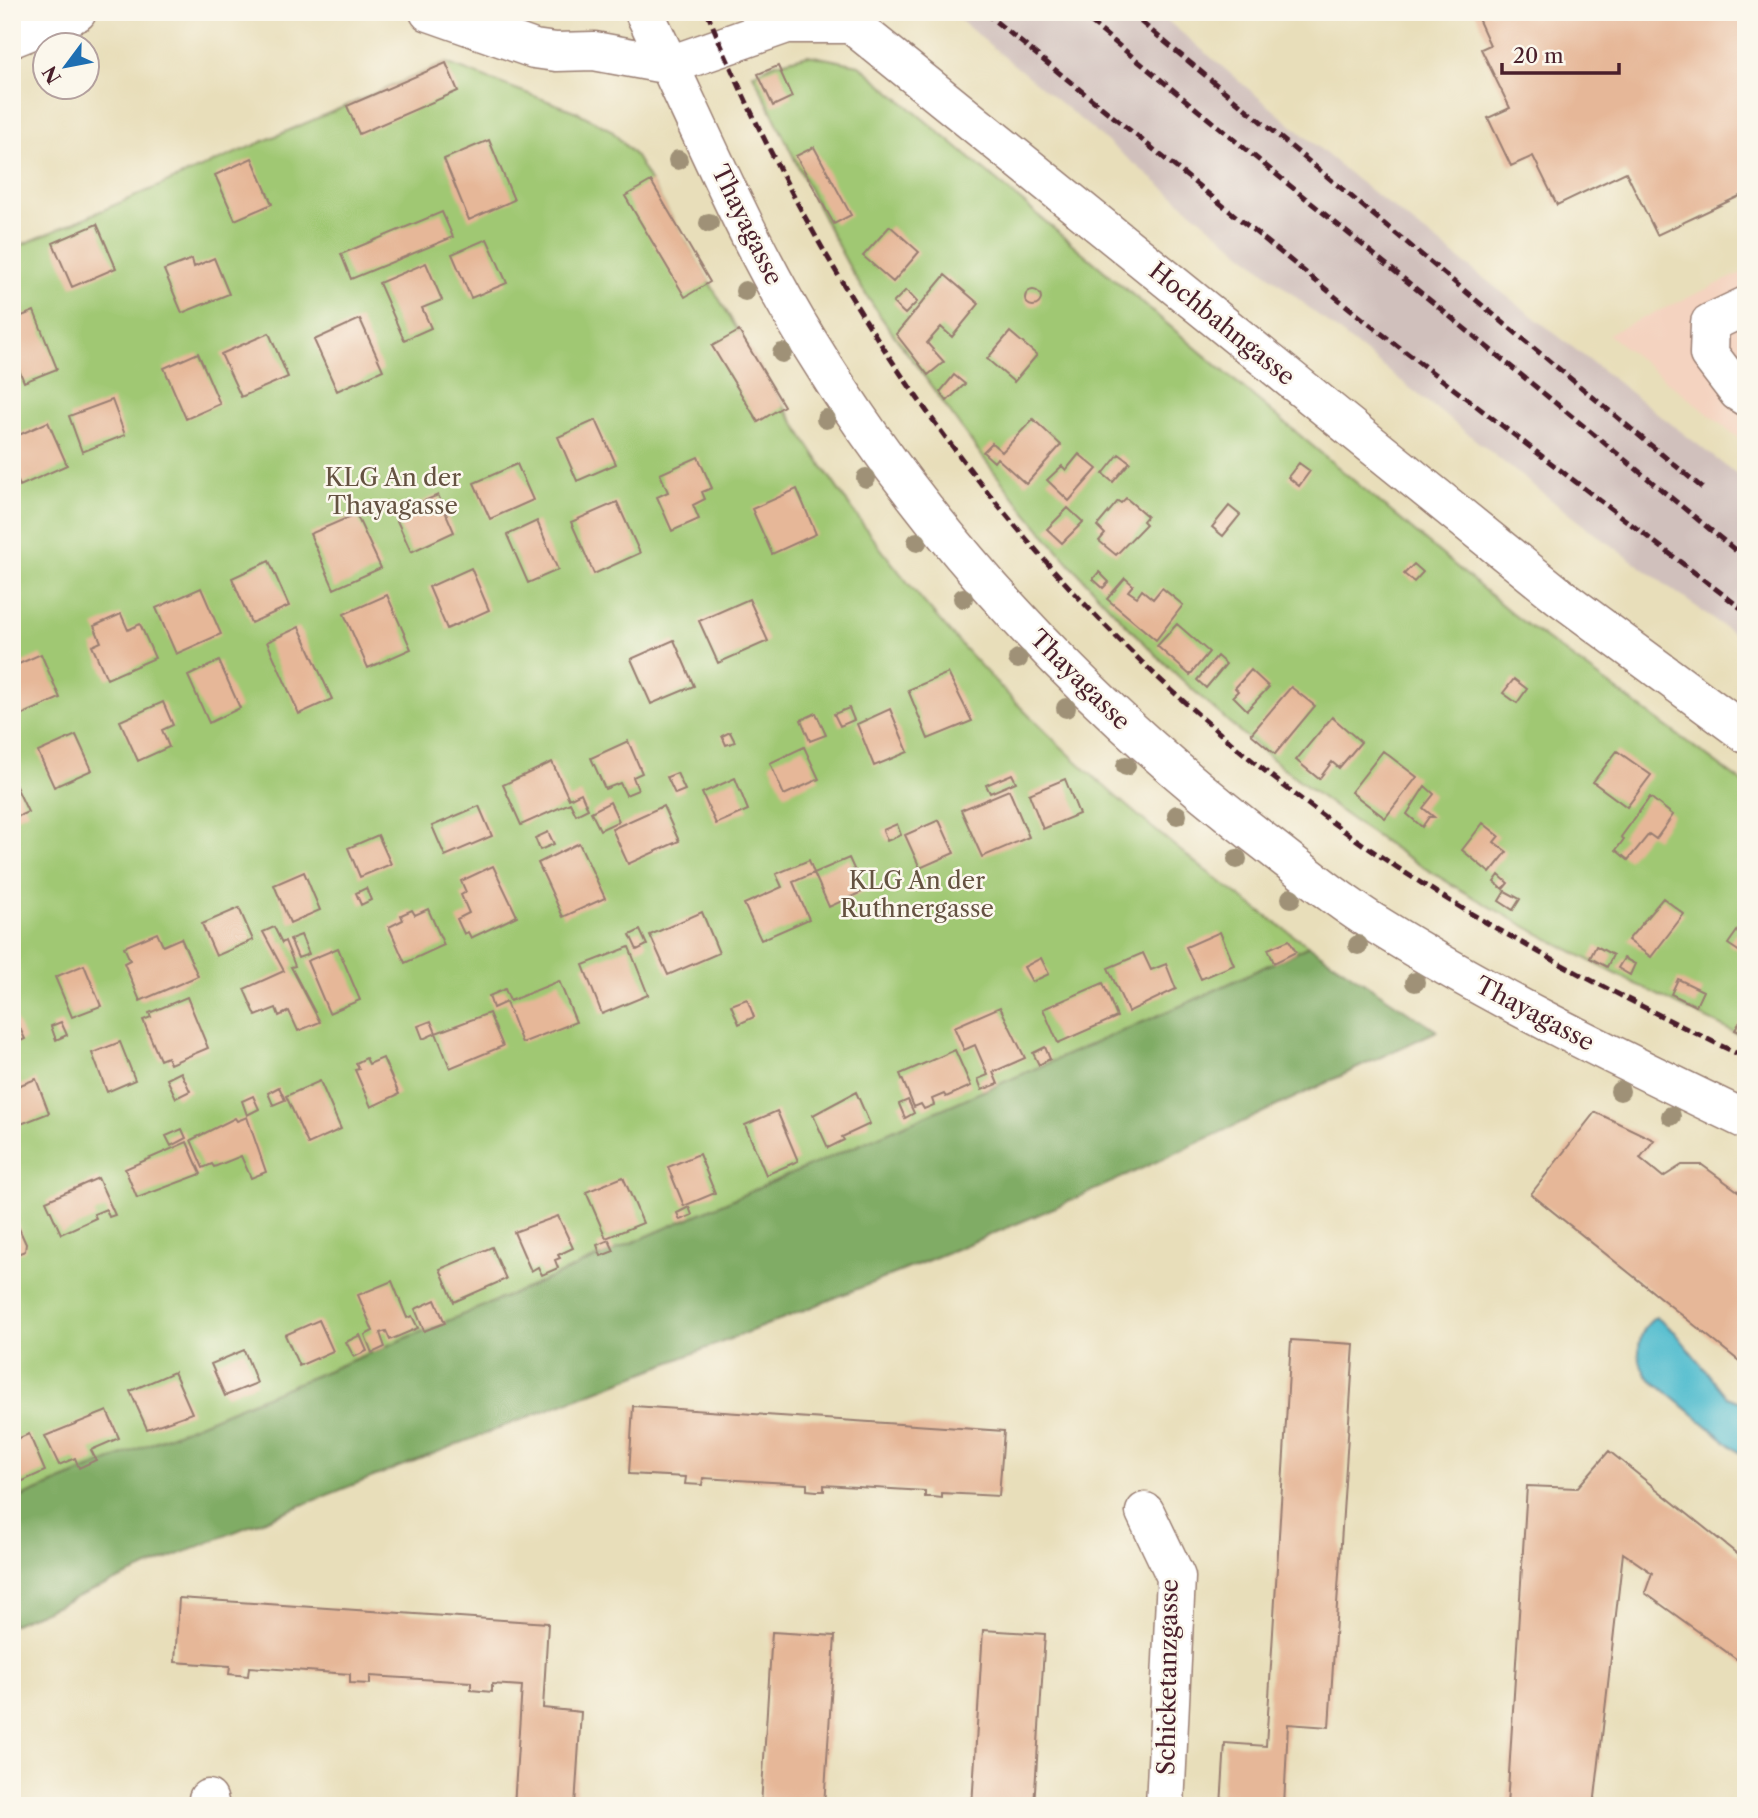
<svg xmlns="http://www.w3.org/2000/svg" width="1758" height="1818" font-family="'Libre Caslon Text',serif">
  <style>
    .built { fill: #f4d3c0 }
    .industrial { fill: #d0c0bc }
    .green { fill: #a0c873; stroke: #75744f; stroke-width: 2 }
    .forest { fill: #80ac65; stroke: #656648; stroke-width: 2 }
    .water { fill: #53bdcf; stroke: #4e6e7d; stroke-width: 2 }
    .building { fill: #e6b798 }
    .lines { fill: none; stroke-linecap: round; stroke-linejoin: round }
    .minor-casing { stroke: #997e72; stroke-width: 41 }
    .minor { stroke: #fff; stroke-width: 38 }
    .rail { stroke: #4a1f2b; stroke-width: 5; stroke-dasharray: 10 5; stroke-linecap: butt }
    .tree { fill: #9f9177 }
    .labels { text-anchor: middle; stroke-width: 5; stroke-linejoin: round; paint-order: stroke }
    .street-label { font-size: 24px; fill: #4a1f2b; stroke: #fbf7ec }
    .park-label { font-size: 24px; fill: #645241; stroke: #fbf7ec }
  </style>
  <rect width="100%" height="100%" fill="#fbf7ec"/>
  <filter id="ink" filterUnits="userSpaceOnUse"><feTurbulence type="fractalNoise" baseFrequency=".0143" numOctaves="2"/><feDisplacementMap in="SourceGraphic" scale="14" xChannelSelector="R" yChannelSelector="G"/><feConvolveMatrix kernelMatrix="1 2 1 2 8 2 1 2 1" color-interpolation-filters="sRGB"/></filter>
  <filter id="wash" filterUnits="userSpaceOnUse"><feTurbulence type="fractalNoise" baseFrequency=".00686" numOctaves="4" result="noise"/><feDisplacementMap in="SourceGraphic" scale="28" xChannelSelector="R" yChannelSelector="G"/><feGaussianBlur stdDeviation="1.57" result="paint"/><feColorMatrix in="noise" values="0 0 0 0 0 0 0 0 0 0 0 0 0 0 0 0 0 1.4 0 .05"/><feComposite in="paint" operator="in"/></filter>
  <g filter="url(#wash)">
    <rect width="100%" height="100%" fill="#e8deba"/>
    <!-- built -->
    <path class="built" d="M 1746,271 L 1746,444 L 1608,334 Z"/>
    <!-- industrial -->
    <path class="industrial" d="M 950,12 L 1157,12 L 1356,179 L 1746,482 L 1746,643 L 1579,522 L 1319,316 Z"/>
    <!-- green -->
    <path class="green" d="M 808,55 L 859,65 L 1515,616 L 1746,785 L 1746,1038 C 1656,995 1566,950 1480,901 C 1263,779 1078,597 937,394 C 906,350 870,307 845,259 C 812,199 784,135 753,74 L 773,64 Z
      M 446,63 L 577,112 L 611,130 L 636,157 C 710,281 779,409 864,526 C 982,687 1145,834 1309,946 L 1192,1001 L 525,1289 L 12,1501 L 12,249 Z"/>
    <!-- forest -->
    <path class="forest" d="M 1309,946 L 1437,1031 C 1304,1092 1171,1158 1035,1216 C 697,1359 349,1478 12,1625 L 12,1501 L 525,1289 L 1192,1001 Z"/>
    <!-- water -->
    <path class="water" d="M 1656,1317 L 1675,1332 L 1727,1397 L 1746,1404 L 1746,1458 L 1646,1375 C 1635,1357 1636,1330 1656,1317 Z"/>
    <g id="blocks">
      <!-- building -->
      <path class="building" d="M 1475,12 L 1746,12 L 1746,193 L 1657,235 L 1626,172 L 1557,205 L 1533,156 L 1511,166 L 1488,118 L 1510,108 L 1481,49 L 1490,45 Z
        M 446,63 L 458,91 L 359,134 L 347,106 Z
        M 778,66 L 792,97 L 773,106 L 758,74 Z
        M 489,140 L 514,200 L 469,220 L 444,159 Z
        M 814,147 L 851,215 L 834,224 L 796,156 Z
        M 252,158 L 272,204 L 235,220 L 215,175 Z
        M 651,181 L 710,282 L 685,297 L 625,196 Z
        M 442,212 L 453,237 L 351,279 L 341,254 Z
        M 97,224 L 116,268 L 72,287 L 53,243 Z
        M 890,226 L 919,252 L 893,282 L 863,256 Z
        M 487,239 L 507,283 L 471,298 L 452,254 Z
        M 214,258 L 229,294 L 182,313 L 164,270 L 192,259 L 194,267 Z
        M 426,263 L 442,300 L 422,308 L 431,328 L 404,340 L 379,283 Z
        M 945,275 L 979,304 L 952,337 L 941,327 L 927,343 L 944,362 L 928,375 L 896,334 Z
        M1025 298a8 8 0 1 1 16 0a8 8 0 1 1-16 0Z
        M 906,290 L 917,302 L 905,314 L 893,303 Z
        M 34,311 L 57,369 L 24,382 L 12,353 L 12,320 Z
        M 360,319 L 383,370 L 337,391 L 314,340 Z
        M 739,331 L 784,406 L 758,422 L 712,346 Z
        M 1010,332 L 1037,355 L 1014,382 L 987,359 Z
        M 269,333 L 288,377 L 241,397 L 221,354 Z
        M 198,353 L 220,404 L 186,419 L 164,368 Z
        M 954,375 L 965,384 L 947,401 L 940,392 Z
        M 112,400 L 125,435 L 82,452 L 69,416 Z
        M 1033,419 L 1061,445 L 1026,484 L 997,458 L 994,462 L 983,452 L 992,443 L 1002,452 Z
        M 596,420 L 616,464 L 577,481 L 558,437 Z
        M 48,422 L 67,465 L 20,486 L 12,468 L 12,438 Z
        M 1079,454 L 1097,469 L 1069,501 L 1047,480 L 1062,466 L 1066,470 Z
        M 1119,454 L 1130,462 L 1113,482 L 1103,474 Z
        M 698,457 L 712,488 L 702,492 L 705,499 L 693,505 L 699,519 L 672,531 L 657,497 L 668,492 L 660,474 Z
        M 1299,463 L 1310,471 L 1299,486 L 1288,477 Z
        M 517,464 L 533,500 L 490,519 L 474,483 Z
        M 797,489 L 816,534 L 772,554 L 752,509 Z
        M 438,495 L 454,532 L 411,552 L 394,514 Z
        M 1126,498 L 1147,516 L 1143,521 L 1146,524 L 1116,555 L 1099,541 L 1105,534 L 1097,526 L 1118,501 L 1121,503 Z
        M 617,502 L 640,553 L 594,574 L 571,522 Z
        M 1229,506 L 1240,515 L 1223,536 L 1212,527 Z
        M 1068,508 L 1083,522 L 1062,543 L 1047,529 Z
        M 356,514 L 381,568 L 334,589 L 310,534 Z
        M 537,521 L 558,570 L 528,583 L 507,535 Z
        M 269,561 L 289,606 L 251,623 L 232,578 Z
        M 1414,564 L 1423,572 L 1414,582 L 1404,574 Z
        M 471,568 L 489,610 L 447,629 L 429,587 Z
        M 1099,572 L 1109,582 L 1103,588 L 1093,579 Z
        M 1125,578 L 1133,585 L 1128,591 L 1137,597 L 1142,590 L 1153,599 L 1162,588 L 1183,605 L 1156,640 L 1107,599 Z
        M 201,588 L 221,634 L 176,654 L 156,608 Z
        M 387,595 L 411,649 L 368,668 L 344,614 Z
        M 749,599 L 768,641 L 718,663 L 699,621 Z
        M 121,614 L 128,630 L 140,624 L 155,658 L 107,679 L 92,646 L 101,642 L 94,626 Z
        M 1177,624 L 1209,652 L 1190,675 L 1157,646 Z
        M 299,627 L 332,699 L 299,714 L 267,642 Z
        M 674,640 L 694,686 L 651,704 L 631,659 Z
        M 41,654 L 60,698 L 19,716 L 12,703 L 12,667 Z
        M 1217,656 L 1226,664 L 1206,688 L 1197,680 Z
        M 219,661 L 240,708 L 209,723 L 188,676 Z
        M 1251,670 L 1269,687 L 1247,710 L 1233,696 L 1238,691 L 1235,688 Z
        M 948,673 L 972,721 L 928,739 L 908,690 Z
        M 1514,679 L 1527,689 L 1517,703 L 1503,693 Z
        M 1291,687 L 1315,706 L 1275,754 L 1251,734 Z
        M 163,702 L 173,725 L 162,730 L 169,747 L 138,761 L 120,721 Z
        M 849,708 L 854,720 L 840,726 L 834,714 Z
        M 890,709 L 908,752 L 874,766 L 857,724 Z
        M 816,713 L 826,735 L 810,741 L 801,720 Z
        M 1332,717 L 1361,742 L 1339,768 L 1332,762 L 1319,779 L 1296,760 Z
        M 730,732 L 735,742 L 726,745 L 722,736 Z
        M 76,735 L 92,770 L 54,787 L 38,752 Z
        M 628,741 L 642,773 L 633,777 L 638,790 L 626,795 L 620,783 L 605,789 L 591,758 Z
        M 804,747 L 819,779 L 784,795 L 770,763 Z
        M 1383,751 L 1417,777 L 1385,818 L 1351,792 Z
        M 1617,751 L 1651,775 L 1627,807 L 1593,782 Z
        M 552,762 L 569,799 L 581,793 L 588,809 L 576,815 L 570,803 L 521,825 L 503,785 Z
        M 677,773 L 685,790 L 675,794 L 667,777 Z
        M 1012,774 L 1016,782 L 990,793 L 986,785 Z
        M 12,778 L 28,812 L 12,819 Z
        M 735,778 L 748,810 L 716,824 L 702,793 Z
        M 1065,779 L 1079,814 L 1043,829 L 1029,794 Z
        M 1425,786 L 1434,794 L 1423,808 L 1434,817 L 1429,817 L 1422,827 L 1407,814 Z
        M 1009,790 L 1029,837 L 982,857 L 961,810 Z
        M 1650,797 L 1673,815 L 1656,839 L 1649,834 L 1628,860 L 1616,850 L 1624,839 L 1621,837 Z
        M 610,802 L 619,821 L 600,830 L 591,812 Z
        M 479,806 L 492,836 L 445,856 L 432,826 Z
        M 663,806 L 679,841 L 628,864 L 612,829 Z
        M 939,820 L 954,853 L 920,868 L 905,835 Z
        M 1483,823 L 1499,836 L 1494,842 L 1507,852 L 1490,873 L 1462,850 Z
        M 897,824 L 901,835 L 887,841 L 883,830 Z
        M 548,832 L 554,844 L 540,850 L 535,838 Z
        M 378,835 L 391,864 L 360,877 L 348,848 Z
        M 579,843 L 605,898 L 563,917 L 538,863 Z
        M 849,858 L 864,891 L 829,907 L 814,873 Z
        M 809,860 L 814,873 L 793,882 L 809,919 L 761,940 L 744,904 L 782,887 L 776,874 Z
        M 493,866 L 517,916 L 471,938 L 468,932 L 464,934 L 457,919 L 469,913 L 461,895 L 466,892 L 461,881 Z
        M 304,872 L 320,910 L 290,923 L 274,885 Z
        M 1499,875 L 1508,883 L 1503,889 L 1494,882 Z
        M 366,888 L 371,900 L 361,905 L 356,893 Z
        M 1505,891 L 1520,899 L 1513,910 L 1499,901 Z
        M 1663,898 L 1684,914 L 1651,957 L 1628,940 Z
        M 239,908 L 253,940 L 216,956 L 202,924 Z
        M 428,909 L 444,945 L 405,963 L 389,927 L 403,920 L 401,915 L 412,910 L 415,915 Z
        M 702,912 L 719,953 L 668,975 L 650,935 Z
        M 1744,921 L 1746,923 L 1746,956 L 1728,944 Z
        M 274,927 L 282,943 L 285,941 L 295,966 L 291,967 L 320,1022 L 298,1031 L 289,1011 L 279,1016 L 276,1008 L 256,1016 L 244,989 L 284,971 L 263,932 Z
        M 640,930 L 647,945 L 637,950 L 630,935 Z
        M 1220,932 L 1234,965 L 1201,979 L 1186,947 Z
        M 157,933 L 163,946 L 181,938 L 198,976 L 140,1001 L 124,963 L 130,960 L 124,947 Z
        M 301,935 L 309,954 L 298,958 L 290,939 Z
        M 1289,940 L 1296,952 L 1274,963 L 1268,949 Z
        M 1596,946 L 1613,955 L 1607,967 L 1590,958 Z
        M 629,947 L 648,995 L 602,1014 L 583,965 Z
        M 338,948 L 360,1000 L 329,1013 L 307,961 Z
        M 1143,953 L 1151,970 L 1166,964 L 1176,989 L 1128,1012 L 1108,968 Z
        M 1041,958 L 1049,974 L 1032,982 L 1024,967 Z
        M 1624,958 L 1635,964 L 1630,975 L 1618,968 Z
        M 84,965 L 101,1006 L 72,1017 L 55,977 Z
        M 1678,979 L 1703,991 L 1696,1006 L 1671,994 Z
        M 559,981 L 576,1022 L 522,1043 L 506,1002 L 493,1008 L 489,996 L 505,989 L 510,1001 Z
        M 1103,983 L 1117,1017 L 1058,1043 L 1043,1009 Z
        M 187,997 L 208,1048 L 170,1064 L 167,1057 L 160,1060 L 143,1020 L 151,1017 L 149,1013 Z
        M 747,999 L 754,1017 L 739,1024 L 731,1005 Z
        M 1000,1007 L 1025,1058 L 993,1072 L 998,1084 L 982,1090 L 978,1079 L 988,1075 L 975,1045 L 964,1050 L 954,1027 Z
        M 12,1011 L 25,1039 L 12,1045 Z
        M 489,1013 L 503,1046 L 450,1068 L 436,1033 L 423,1039 L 418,1026 L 431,1021 L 436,1033 Z
        M 1741,1020 L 1746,1023 L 1746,1035 L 1735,1030 Z
        M 61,1022 L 67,1035 L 56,1040 L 51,1026 Z
        M 120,1042 L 135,1080 L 107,1092 L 92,1053 Z
        M 1045,1047 L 1050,1059 L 1039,1065 L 1033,1053 Z
        M 955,1050 L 971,1086 L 946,1097 L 944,1094 L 932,1099 L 934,1105 L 924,1109 L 921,1104 L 914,1107 L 900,1074 Z
        M 366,1058 L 369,1064 L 383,1058 L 399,1094 L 371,1107 L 355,1070 L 359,1069 L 356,1063 Z
        M 181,1072 L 190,1091 L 176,1098 L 167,1079 Z
        M 36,1079 L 49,1113 L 16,1126 L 12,1116 L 12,1088 Z
        M 320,1081 L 341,1129 L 308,1144 L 286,1096 Z
        M 279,1087 L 285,1100 L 273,1105 L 268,1093 Z
        M 856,1092 L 870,1124 L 842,1137 L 844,1140 L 828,1148 L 813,1115 Z
        M 253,1096 L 259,1109 L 247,1115 L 242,1101 Z
        M 908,1100 L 914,1113 L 905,1118 L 899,1104 Z
        M 777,1111 L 798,1161 L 766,1175 L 745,1125 Z
        M 1595,1112 L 1654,1140 L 1640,1158 L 1663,1177 L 1682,1165 L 1702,1165 L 1746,1197 L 1744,1365 L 1531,1194 Z
        M 247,1117 L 266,1172 L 251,1178 L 241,1156 L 214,1167 L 212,1164 L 203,1168 L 191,1140 L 235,1118 L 237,1121 Z
        M 182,1129 L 186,1138 L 171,1146 L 166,1136 Z
        M 187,1142 L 201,1174 L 137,1198 L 125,1169 Z
        M 699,1154 L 715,1193 L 684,1206 L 668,1167 Z
        M 623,1177 L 643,1223 L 606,1238 L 586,1192 Z
        M 98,1178 L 115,1215 L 109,1217 L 106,1209 L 94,1214 L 96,1218 L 61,1234 L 46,1201 Z
        M 689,1207 L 692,1215 L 680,1220 L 677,1213 Z
        M 12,1213 L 26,1244 L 25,1251 L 12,1256 Z
        M 558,1216 L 573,1248 L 558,1255 L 560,1258 L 555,1260 L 558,1268 L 542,1275 L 538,1267 L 531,1271 L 514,1232 Z
        M 609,1240 L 614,1251 L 601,1256 L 597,1245 Z
        M 492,1247 L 506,1279 L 454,1302 L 440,1269 Z
        M 392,1281 L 407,1318 L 412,1316 L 418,1328 L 390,1340 L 386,1331 L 380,1333 L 385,1347 L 372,1353 L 365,1335 L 373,1331 L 358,1295 Z
        M 435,1300 L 445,1323 L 424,1331 L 415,1309 Z
        M 319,1320 L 333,1351 L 299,1366 L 285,1335 Z
        M 360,1335 L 367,1351 L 354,1357 L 346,1342 Z
        M 1291,1340 L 1354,1344 L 1329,1727 L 1288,1724 L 1284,1806 L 1221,1806 L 1225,1743 L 1266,1746 Z
        M 244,1350 L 257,1383 L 225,1396 L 211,1364 Z
        M 174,1372 L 192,1413 L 147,1429 L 130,1391 Z
        M 633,1406 L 1004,1431 L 999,1496 L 942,1493 L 942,1498 L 933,1497 L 925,1497 L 925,1491 L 824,1485 L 824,1491 L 817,1491 L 807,1490 L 807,1484 L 703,1478 L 702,1485 L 685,1484 L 686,1477 L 629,1474 Z
        M 107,1411 L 119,1438 L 91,1450 L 96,1460 L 79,1468 L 75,1458 L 59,1465 L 45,1436 Z
        M 29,1434 L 45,1471 L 12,1486 L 12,1441 Z
        M 1609,1451 L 1746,1561 L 1746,1666 L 1645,1593 L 1652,1573 L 1623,1553 L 1594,1806 L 1507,1806 L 1527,1486 L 1577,1488 Z
        M 179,1598 L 548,1623 L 543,1708 L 581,1712 L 575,1806 L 514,1806 L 522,1686 L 492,1684 L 492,1692 L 471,1690 L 471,1682 L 370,1676 L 370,1684 L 350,1683 L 350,1674 L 249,1667 L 248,1676 L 229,1674 L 230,1666 L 175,1662 Z
        M 983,1630 L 1045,1634 L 1034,1806 L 972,1806 Z
        M 772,1632 L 835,1636 L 824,1806 L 761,1806 Z"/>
    </g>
  </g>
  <g filter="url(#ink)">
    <use href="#blocks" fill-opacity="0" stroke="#997e72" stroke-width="2"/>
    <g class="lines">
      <defs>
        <path id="minor" d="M 429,12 L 534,49 L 556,52 L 594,51 L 670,65
          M 644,12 C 698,123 745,239 810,344 C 929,539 1090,709 1271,847 C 1307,875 1343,904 1382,928 C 1499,1001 1622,1060 1746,1120
          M 12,38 L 77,12
          M 670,65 L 787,24 L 851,24 L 1559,596 L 1746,734
          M 1746,306 L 1710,323 L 1709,354 L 1738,392 L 1746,397
          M 1145,1512 L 1176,1577 L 1165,1806
          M 208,1799 L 210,1806"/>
      </defs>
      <!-- minor casing -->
      <use href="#minor" class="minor-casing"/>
      <!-- minor -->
      <use href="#minor" class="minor"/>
      <!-- rail -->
      <path class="rail" d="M 707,12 C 854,368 1092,672 1418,881 C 1523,948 1634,1003 1746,1058
        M 984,12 L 1369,324 L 1746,612
        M 1078,12 L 1746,559
        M 1129,12 L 1706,491"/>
    </g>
    <!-- trees -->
    <g class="tree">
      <circle cx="678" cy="160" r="10"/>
      <circle cx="709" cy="223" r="10"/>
      <circle cx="745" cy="291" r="10"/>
      <circle cx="782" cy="353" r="10"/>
      <circle cx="826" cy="419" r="10"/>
      <circle cx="866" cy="478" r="10"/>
      <circle cx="917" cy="542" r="10"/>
      <circle cx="963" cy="598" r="10"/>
      <circle cx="1018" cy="659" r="10"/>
      <circle cx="1066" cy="708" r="10"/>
      <circle cx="1126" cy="766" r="10"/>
      <circle cx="1177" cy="815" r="10"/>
      <circle cx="1237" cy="859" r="10"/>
      <circle cx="1291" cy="898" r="10"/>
      <circle cx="1358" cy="945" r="10"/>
      <circle cx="1415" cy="982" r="10"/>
      <circle cx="1620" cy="1091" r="10"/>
      <circle cx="1671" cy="1116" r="10"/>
    </g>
  </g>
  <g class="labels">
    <!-- street labels -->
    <g class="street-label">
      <text transform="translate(747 225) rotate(64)" y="8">Thayagasse</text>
      <text transform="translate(1222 324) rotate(39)" y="8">Hochbahngasse</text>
      <text transform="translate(1080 680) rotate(45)" y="8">Thayagasse</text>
      <text transform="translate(1535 1014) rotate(28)" y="8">Thayagasse</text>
      <text transform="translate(1168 1677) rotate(-89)" y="8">Schicketanzgasse</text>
    </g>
    <!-- park labels -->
    <g class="park-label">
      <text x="393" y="486">KLG An der<tspan x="393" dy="28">Thayagasse</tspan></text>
      <text x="917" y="889">KLG An der<tspan x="917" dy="28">Ruthnergasse</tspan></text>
    </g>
  </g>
  <!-- margin -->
  <rect width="1758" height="1818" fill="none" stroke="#fbf7ec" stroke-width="42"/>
  <!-- north arrow -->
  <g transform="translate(66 66) rotate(238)"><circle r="33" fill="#fbf7ec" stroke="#b4a19f" stroke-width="2"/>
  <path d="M0-5L12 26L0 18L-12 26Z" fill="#1f6fb2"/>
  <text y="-10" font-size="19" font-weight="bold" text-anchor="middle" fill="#4a1f2b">N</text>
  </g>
  <!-- scale -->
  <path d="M1502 63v10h117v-10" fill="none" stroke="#4a1f2b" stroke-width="3.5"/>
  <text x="1513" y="63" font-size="21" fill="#4a1f2b" stroke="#fbf7ec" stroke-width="5" paint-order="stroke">20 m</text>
</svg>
